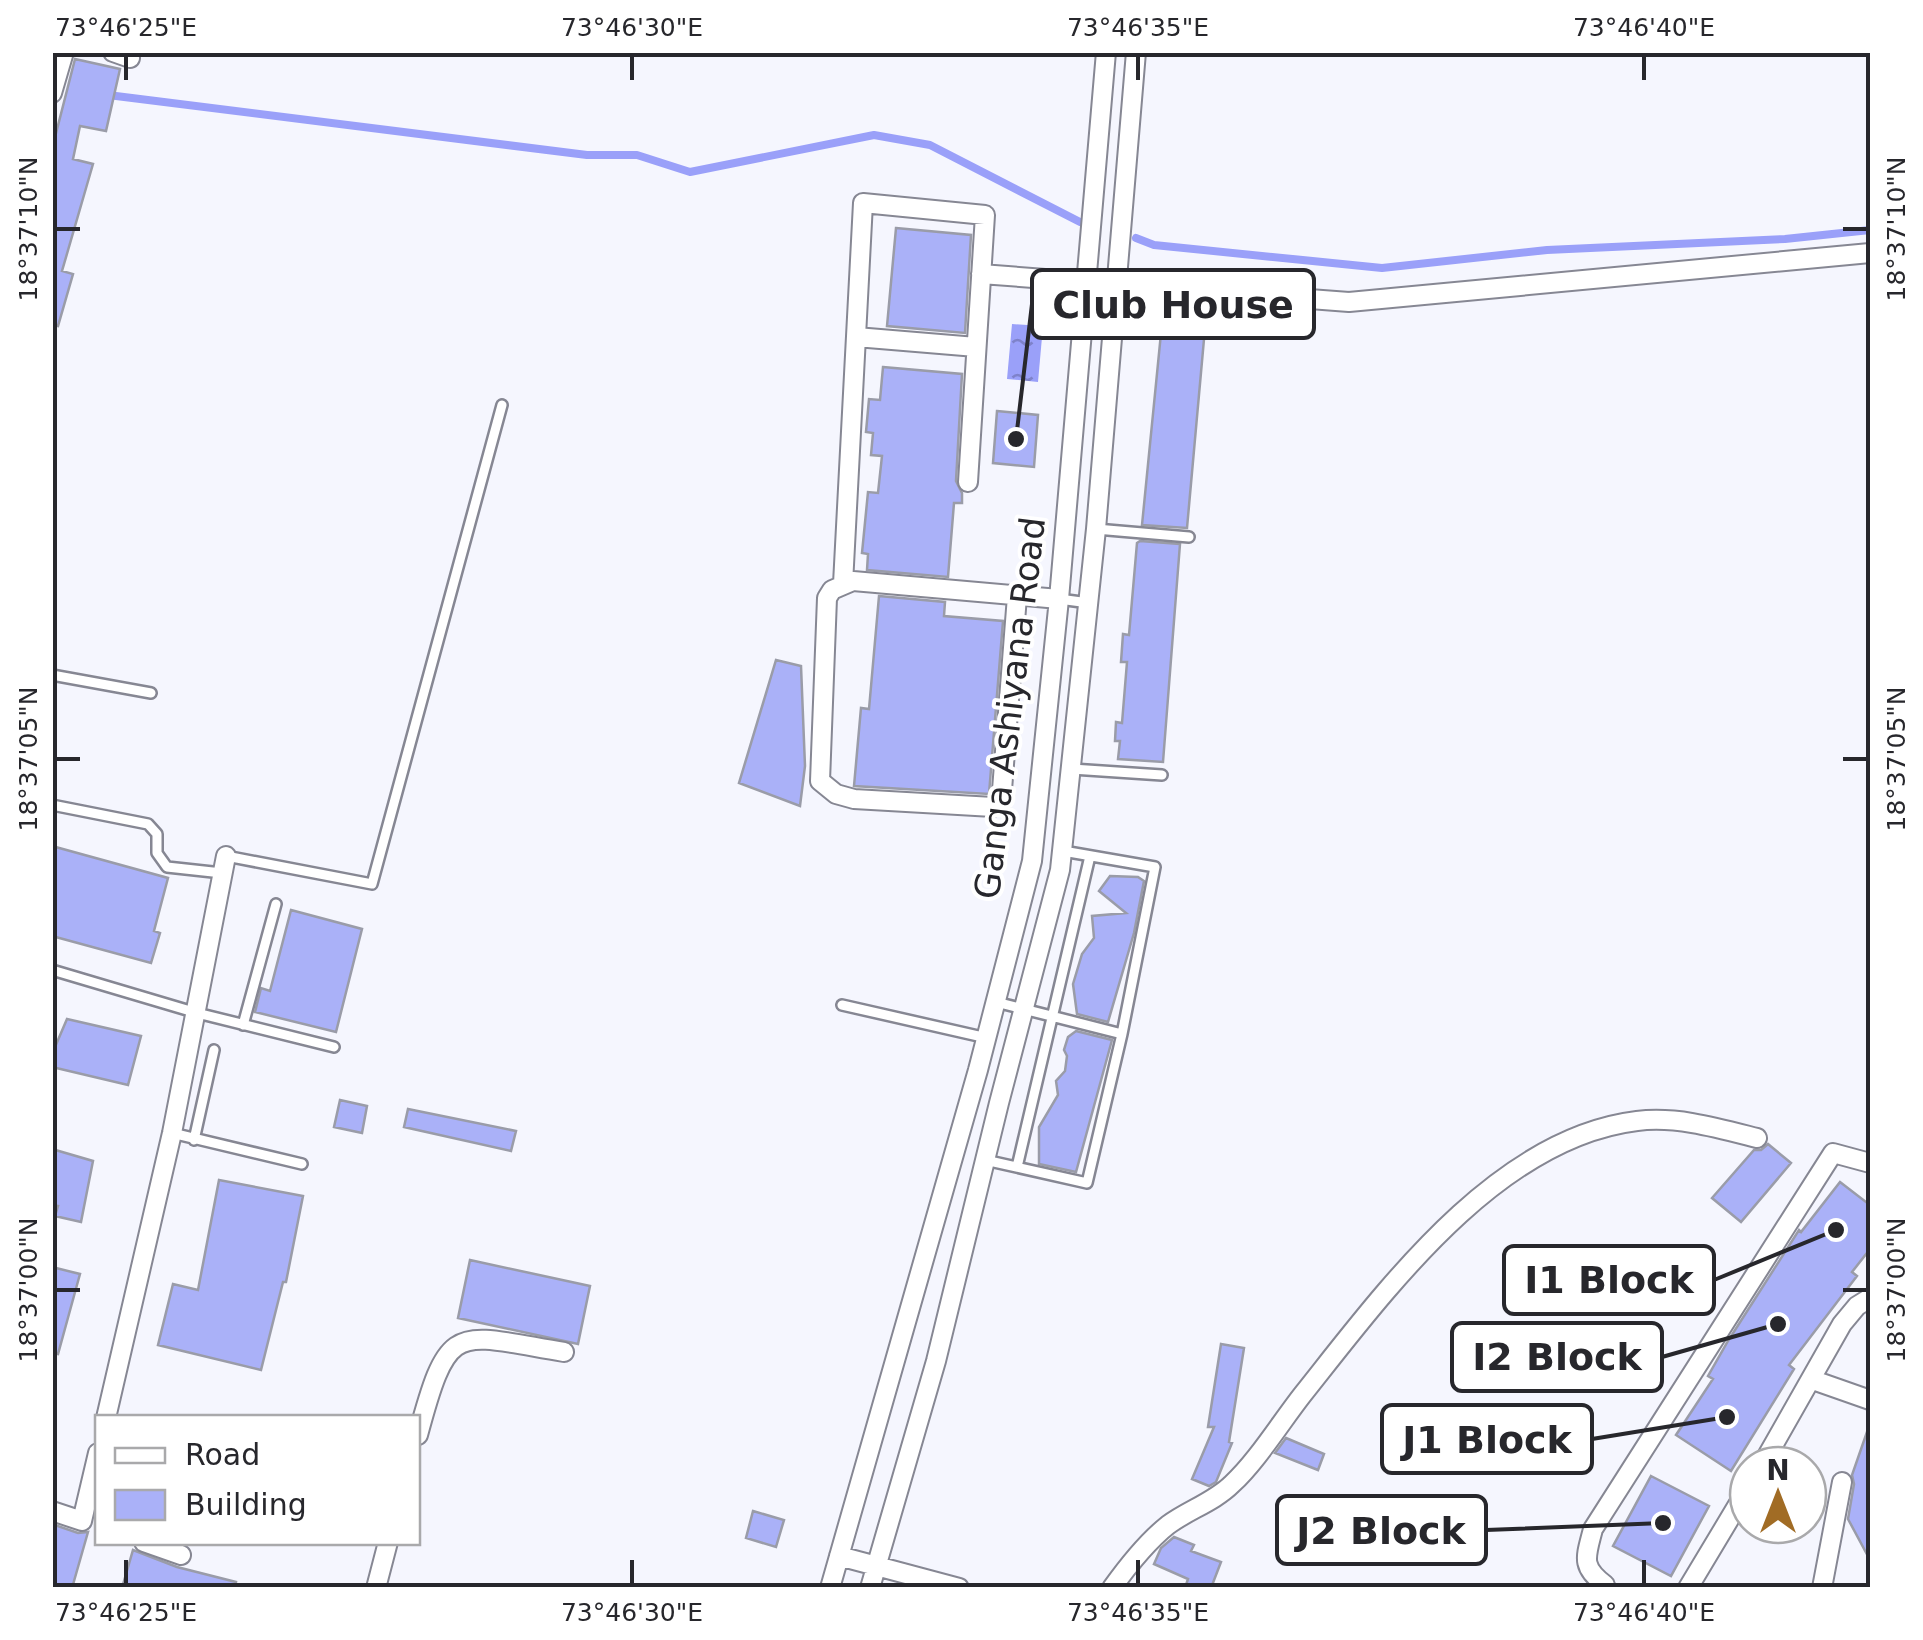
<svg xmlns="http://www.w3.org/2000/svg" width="1923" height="1640" font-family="'DejaVu Sans',sans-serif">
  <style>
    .water { fill: url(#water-ripples) }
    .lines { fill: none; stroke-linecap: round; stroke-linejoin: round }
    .stream { stroke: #9aa0f9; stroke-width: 8 }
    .building { fill: #aab1f8; stroke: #9a9ca8; stroke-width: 2.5 }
    .lane-casing { stroke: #868793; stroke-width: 14 }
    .street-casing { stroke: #868793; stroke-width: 22 }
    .lane { stroke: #fff; stroke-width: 9 }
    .street { stroke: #fff; stroke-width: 18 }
    .ticks { fill: none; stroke: #27272c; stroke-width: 4 }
    .labels { text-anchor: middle; stroke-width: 8; stroke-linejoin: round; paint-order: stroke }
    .street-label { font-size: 35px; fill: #27272c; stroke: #fff }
    .leader { fill: none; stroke: #27272c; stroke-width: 4 }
    .callout-dot { fill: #27272c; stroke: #fff; stroke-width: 4 }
    .callout { fill: #fff; stroke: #27272c; stroke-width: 4 }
    .callout-label { font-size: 38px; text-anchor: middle; font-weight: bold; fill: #27272c }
    .neatline { fill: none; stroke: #27272c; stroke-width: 4 }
    .ticks-label { font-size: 25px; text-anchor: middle; fill: #27272c }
  </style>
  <defs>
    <pattern id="water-ripples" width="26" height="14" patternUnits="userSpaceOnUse" patternTransform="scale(2.5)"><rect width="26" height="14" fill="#9aa0f9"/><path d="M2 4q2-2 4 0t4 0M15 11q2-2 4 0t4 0" fill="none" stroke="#7e82ca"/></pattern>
  </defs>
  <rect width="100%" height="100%" fill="#f5f6fe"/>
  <!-- water -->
  <path class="water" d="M 1012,324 L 1043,326 L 1038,382 L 1007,379 Z"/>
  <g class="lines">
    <!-- stream -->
    <path class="stream" d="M 108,95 L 587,155 L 637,155 L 690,172 L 874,135 L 930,145 L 1080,222
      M 1136,238 L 1154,245 L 1382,268 L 1547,250 L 1785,239 L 1870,230"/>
  </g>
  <!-- building -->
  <path class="building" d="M 75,59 L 120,69 L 106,131 L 80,126 L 73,159 L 93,164 L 62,271 L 73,274 L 58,326 L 52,325 L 52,149 Z
    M 896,228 L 971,235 L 965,333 L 887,326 Z
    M 1163,313 L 1206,317 L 1187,528 L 1142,525 Z
    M 883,367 L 962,374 L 956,481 L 962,493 L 962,503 L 954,503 L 948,577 L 867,570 L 868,554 L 862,553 L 868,492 L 878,493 L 882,456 L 871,455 L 873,433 L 866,432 L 869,399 L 880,400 Z
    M 997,411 L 1038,415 L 1034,467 L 993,463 Z
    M 1140,541 L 1180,544 L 1163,762 L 1118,759 L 1120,741 L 1115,741 L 1116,722 L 1122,723 L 1127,662 L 1121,662 L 1123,634 L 1129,635 L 1137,543 Z
    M 879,596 L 945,602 L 944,616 L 1003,621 L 989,794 L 854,786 L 861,708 L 869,709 Z
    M 776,660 L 801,666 L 805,766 L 800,806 L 739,783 Z
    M 52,846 L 168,878 L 154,931 L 160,933 L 151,963 L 52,936 Z
    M 1110,876 L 1138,877 L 1144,881 L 1134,933 L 1108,1022 L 1077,1014 L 1073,984 L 1082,954 L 1094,938 L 1092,916 L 1126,913 L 1099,891 Z
    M 291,910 L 362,929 L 336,1032 L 255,1012 L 261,988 L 270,991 Z
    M 67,1019 L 141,1036 L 128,1085 L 52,1067 L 52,1054 Z
    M 1076,1031 L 1112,1040 L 1076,1172 L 1039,1164 L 1039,1127 L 1058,1095 L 1056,1081 L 1065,1071 L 1067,1056 L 1064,1050 L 1068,1037 Z
    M 340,1100 L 367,1106 L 362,1133 L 334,1127 Z
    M 408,1109 L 516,1131 L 511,1151 L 404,1127 Z
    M 1768,1144 L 1791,1163 L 1741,1222 L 1712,1198 L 1754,1150 L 1761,1150 Z
    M 52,1149 L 93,1161 L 81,1222 L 55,1216 L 58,1206 L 52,1205 Z
    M 219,1180 L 303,1196 L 286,1282 L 283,1282 L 261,1370 L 158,1345 L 173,1284 L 198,1290 Z
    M 1840,1182 L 1870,1205 L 1870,1249 L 1852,1272 L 1857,1276 L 1789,1365 L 1794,1369 L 1731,1471 L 1676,1435 L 1713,1379 L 1708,1376 L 1728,1341 L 1799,1230 L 1801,1232 Z
    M 470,1260 L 590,1286 L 578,1344 L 458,1318 Z
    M 52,1267 L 80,1274 L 58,1354 L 52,1353 Z
    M 1221,1344 L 1244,1348 L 1229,1442 L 1232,1443 L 1216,1482 L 1209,1486 L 1192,1479 L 1214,1427 L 1208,1427 Z
    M 1868,1429 L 1870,1430 L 1870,1560 L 1848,1519 L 1854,1484 L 1852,1475 Z
    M 1286,1438 L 1324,1454 L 1318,1470 L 1275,1453 Z
    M 1651,1476 L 1709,1506 L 1671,1576 L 1613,1546 Z
    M 753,1511 L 784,1520 L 776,1547 L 746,1538 Z
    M 52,1524 L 78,1533 L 88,1532 L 72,1588 L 52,1588 Z
    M 1174,1537 L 1194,1545 L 1191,1551 L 1221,1562 L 1211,1588 L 1185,1588 L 1188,1579 L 1154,1564 L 1161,1548 Z
    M 133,1550 L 177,1567 L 236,1582 L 235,1588 L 122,1588 Z"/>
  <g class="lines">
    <defs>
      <path id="lane" d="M 1096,529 L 1189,537
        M 1059,599 L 1089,603
        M 52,675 L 151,693
        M 1072,769 L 1162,775
        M 52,805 L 148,824 L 157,834 L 157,853 L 167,867 L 222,873
        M 1063,851 L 1155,867 L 1122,1034
        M 226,856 L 372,884 L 502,405
        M 52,970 L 197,1013 L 334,1047
        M 842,1005 L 987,1038
        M 243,1025 L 276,904
        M 172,1133 L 302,1164
        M 194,1140 L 214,1050
        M 985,1160 L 1087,1183 L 1122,1034 L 996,1002
        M 1017,1167 L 1090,856"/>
      <path id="street" d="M 113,52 L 130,58
        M 52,93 L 64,52
        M 981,274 L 1349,302 L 1870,253
        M 856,337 L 976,347
        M 843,584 L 863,203 L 985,215 L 968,482
        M 1017,596 L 1001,803 L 993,807 L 854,799 L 836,794 L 820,781 L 827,598 L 832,590 L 853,581 L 1059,599
        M 1813,1380 L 1870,1400
        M 106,1418 L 172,1133 L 226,856
        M 418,1435 C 449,1319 455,1334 564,1352
        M 1762,1465 L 1842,1324 L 1857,1306 L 1870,1298
        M 52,1511 L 82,1521 L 98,1453
        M 144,1542 L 181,1555
        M 839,1556 L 959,1588
        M 376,1588 L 388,1542
        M 830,1588 L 978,1070 L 1032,861 L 1059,599 L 1106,52
        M 870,1588 L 936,1361 L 999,1103 L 1060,870 L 1096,529 L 1136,52
        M 1112,1588 C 1127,1567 1148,1541 1168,1525 C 1188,1510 1214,1502 1232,1484 C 1257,1461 1281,1422 1303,1394 C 1385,1291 1496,1138 1637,1121 C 1677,1116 1718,1128 1757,1138
        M 1603,1588 L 1605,1585 C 1580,1566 1586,1557 1593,1529 L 1833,1153 L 1870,1163
        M 1688,1588 L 1748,1488
        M 1822,1588 L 1842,1482"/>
    </defs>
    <!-- lane casing -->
    <use href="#lane" class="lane-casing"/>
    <!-- street casing -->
    <use href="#street" class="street-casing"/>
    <!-- lane -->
    <use href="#lane" class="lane"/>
    <!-- street -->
    <use href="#street" class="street"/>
  </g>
  <!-- ticks -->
  <path class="ticks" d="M 126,55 L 126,80M 632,55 L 632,80M 1138,55 L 1138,80M 1644,55 L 1644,80M 55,229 L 80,229M 1843,229 L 1868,229M 55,759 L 80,759M 1843,759 L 1868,759M 55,1290 L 80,1290M 1843,1290 L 1868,1290M 126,1560 L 126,1585M 632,1560 L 632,1585M 1138,1560 L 1138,1585M 1644,1560 L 1644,1585"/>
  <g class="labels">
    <!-- street labels -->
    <g class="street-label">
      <text transform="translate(1010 708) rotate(-83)" y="12">Ganga Ashiyana Road</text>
    </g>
  </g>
  <!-- callouts -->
  <path class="leader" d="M1016 439L1032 304M1836 1230L1714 1280M1778 1324L1662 1357M1727 1417L1592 1439M1663 1523L1486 1530"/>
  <g class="callout-dot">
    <circle cx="1016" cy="439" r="10"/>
    <circle cx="1836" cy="1230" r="10"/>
    <circle cx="1778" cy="1324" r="10"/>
    <circle cx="1727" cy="1417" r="10"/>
    <circle cx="1663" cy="1523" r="10"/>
  </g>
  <g class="callout">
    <rect x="1032" y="270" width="282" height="68" rx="10"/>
    <rect x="1504" y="1246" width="210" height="68" rx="10"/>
    <rect x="1452" y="1323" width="210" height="68" rx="10"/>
    <rect x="1382" y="1405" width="210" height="68" rx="10"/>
    <rect x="1277" y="1496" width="209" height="68" rx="10"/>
  </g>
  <g class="callout-label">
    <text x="1173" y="318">Club House</text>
    <text x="1609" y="1293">I1 Block</text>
    <text x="1557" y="1370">I2 Block</text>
    <text x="1487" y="1453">J1 Block</text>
    <text x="1381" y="1544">J2 Block</text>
  </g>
  <!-- border -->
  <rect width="1923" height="1640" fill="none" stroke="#ffffff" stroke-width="110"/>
  <!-- legend -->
  <rect x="95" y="1415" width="325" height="130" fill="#ffffff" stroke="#a9a9ab" stroke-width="2.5"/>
  <rect x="115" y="1448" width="50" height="15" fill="#ffffff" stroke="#a9a9ab" stroke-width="2.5"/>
  <text x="185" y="1465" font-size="30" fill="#27272c">Road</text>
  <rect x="115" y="1490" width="50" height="30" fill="#aab1f8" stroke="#a9a9ab" stroke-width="2.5"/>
  <text x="185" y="1515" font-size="30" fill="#27272c">Building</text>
  <!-- north arrow -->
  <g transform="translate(1778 1495)"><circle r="48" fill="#ffffff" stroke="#a9a9ab" stroke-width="2.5"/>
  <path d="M0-8L18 38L0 25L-18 38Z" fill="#a16c25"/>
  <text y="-15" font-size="28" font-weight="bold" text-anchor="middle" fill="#27272c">N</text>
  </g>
  <rect x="55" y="55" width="1813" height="1530" class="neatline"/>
  <g class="ticks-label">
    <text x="126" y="36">73°46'25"E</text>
    <text x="632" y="36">73°46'30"E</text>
    <text x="1138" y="36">73°46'35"E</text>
    <text x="1644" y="36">73°46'40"E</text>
    <text transform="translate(28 229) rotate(-90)" y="9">18°37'10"N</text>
    <text transform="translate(1896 229) rotate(-90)" y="9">18°37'10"N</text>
    <text transform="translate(28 759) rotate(-90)" y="9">18°37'05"N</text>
    <text transform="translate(1896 759) rotate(-90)" y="9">18°37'05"N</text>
    <text transform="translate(28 1290) rotate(-90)" y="9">18°37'00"N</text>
    <text transform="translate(1896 1290) rotate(-90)" y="9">18°37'00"N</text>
    <text x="126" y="1621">73°46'25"E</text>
    <text x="632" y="1621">73°46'30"E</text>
    <text x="1138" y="1621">73°46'35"E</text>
    <text x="1644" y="1621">73°46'40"E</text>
  </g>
</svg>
